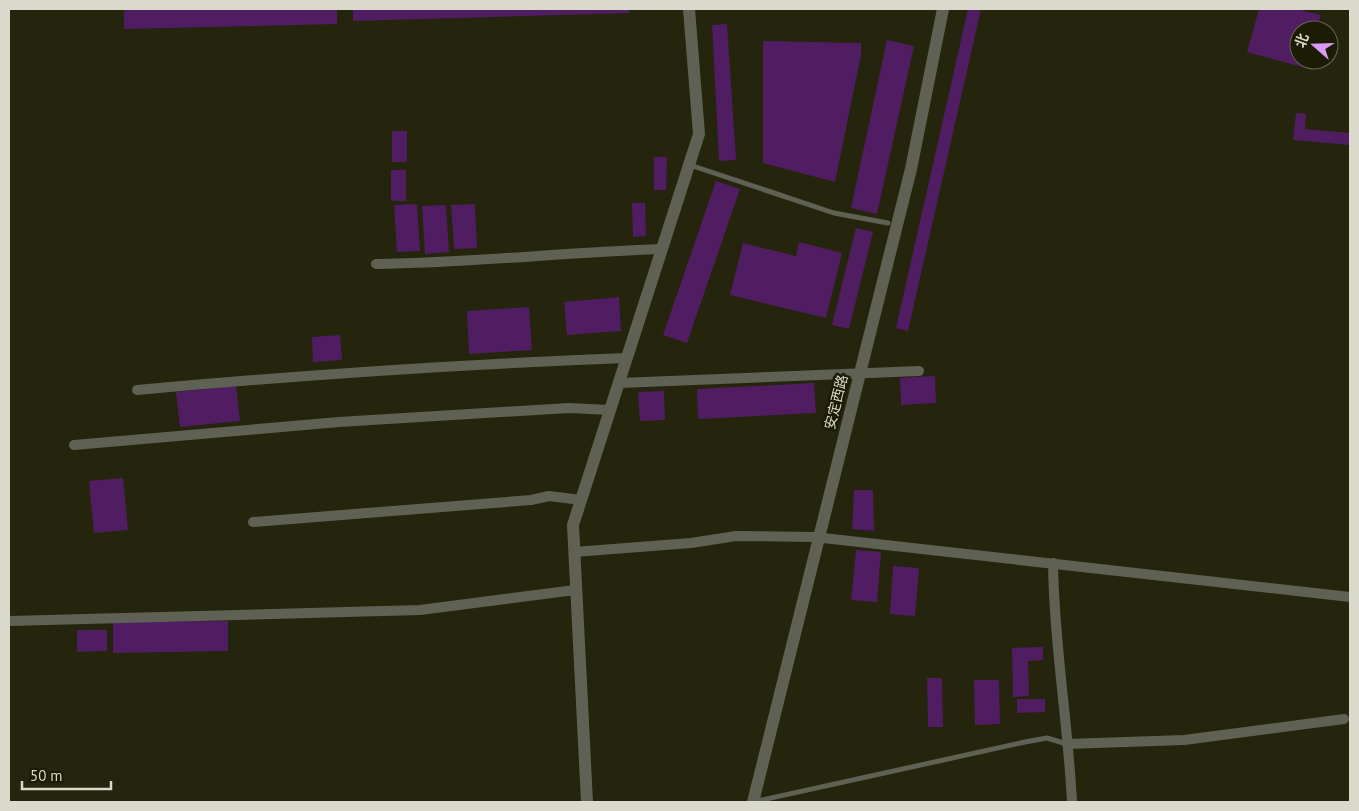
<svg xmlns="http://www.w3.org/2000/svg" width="1359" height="811" font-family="'PT Sans','Noto Sans SC',sans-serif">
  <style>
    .building { fill: #511d62 }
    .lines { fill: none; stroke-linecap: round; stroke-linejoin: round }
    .service { stroke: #606155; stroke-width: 5 }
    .minor { stroke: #606155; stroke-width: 10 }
    .tertiary { stroke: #606155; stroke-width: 12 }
    .labels { text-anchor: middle; stroke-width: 5; stroke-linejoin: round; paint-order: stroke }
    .street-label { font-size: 14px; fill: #d9dacb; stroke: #1b1c03 }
  </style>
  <rect width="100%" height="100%" fill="#24250c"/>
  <!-- building -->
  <path class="building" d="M 124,9 L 337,9 L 337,24 L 124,29 Z
    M 353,9 L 629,9 L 629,13 L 353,21 Z
    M 968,9 L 981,9 L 908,331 L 896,328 Z
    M 1259,9 L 1296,9 L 1321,15 L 1316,30 L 1299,30 L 1299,60 L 1308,60 L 1306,68 L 1247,52 Z
    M 727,24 L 736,160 L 719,161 L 712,25 Z
    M 887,40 L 914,46 L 877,214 L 851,208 Z
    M 763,41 L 861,43 L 861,55 L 835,182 L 763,163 Z
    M 1296,113 L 1306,114 L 1305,129 L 1350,133 L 1350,145 L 1293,140 Z
    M 392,131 L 407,131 L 407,162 L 392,162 Z
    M 654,157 L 667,157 L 666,190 L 654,190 Z
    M 391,170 L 406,170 L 406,201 L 391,201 Z
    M 716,181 L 740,189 L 687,343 L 663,335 Z
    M 632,203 L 645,203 L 646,236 L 633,237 Z
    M 417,204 L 420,251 L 397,252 L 394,205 Z
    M 475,204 L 477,248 L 454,249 L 451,205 Z
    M 446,205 L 449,252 L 425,254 L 422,206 Z
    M 856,228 L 873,232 L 849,329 L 832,325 Z
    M 799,242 L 842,253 L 826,318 L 730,295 L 743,243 L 796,256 Z
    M 619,297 L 621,331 L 567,335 L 564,302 Z
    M 529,307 L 532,350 L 469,354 L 467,311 Z
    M 340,335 L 342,360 L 313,362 L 312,337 Z
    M 935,376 L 936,403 L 901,405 L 900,378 Z
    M 814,383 L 816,413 L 698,419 L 697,389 Z
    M 236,386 L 240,421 L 180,427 L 176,392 Z
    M 664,391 L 665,420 L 640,421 L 638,392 Z
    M 123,478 L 128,530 L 94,533 L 89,481 Z
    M 854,490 L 873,490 L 874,531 L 852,529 Z
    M 856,550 L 881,552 L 877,602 L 851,600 Z
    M 893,566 L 919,568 L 915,616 L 890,614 Z
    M 228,621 L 228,651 L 113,653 L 113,622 Z
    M 77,630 L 107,630 L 107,651 L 77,652 Z
    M 1043,647 L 1043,660 L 1028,661 L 1029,696 L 1013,697 L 1012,648 Z
    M 927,678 L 942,678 L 943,727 L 928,727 Z
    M 974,680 L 999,680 L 1000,724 L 975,725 Z
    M 1017,699 L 1045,699 L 1045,712 L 1017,713 Z"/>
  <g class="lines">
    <!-- service -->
    <path class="service" d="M 690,165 L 834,213 L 888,223
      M 753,802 L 1025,742 L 1047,738 L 1067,744"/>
    <!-- minor -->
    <path class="minor" d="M 376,264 C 472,263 566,252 662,249
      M 619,383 L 919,371
      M 137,390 C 301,375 463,364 627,358
      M 74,445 L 339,422 L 569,408 L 610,410
      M 253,522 L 531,500 L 549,496 L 581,500
      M 574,552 L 691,543 L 736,536 L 814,537 L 1350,597
      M 1053,563 C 1054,643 1068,722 1072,802
      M 9,621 L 420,610 L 575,590
      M 1067,744 L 1184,740 L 1344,719"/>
    <!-- tertiary -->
    <path class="tertiary" d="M 587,802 L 573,525 L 699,134 L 689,9
      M 753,802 L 911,169 L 943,9"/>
  </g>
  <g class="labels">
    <!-- street labels -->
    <g class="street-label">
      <text transform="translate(836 402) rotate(-76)" y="5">安定西路</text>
    </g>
  </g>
  <!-- border -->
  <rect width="1359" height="811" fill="none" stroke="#d9dacb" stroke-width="20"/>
  <!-- north arrow -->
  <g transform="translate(1314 45) rotate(290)"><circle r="24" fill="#1b1c03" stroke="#676853"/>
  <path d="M0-4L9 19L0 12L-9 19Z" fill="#dc99f4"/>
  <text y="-8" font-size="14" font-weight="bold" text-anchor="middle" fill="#d9dacb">北</text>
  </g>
  <!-- scale -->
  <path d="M22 781v8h89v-8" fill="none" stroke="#d9dacb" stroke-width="2.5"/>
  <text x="30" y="781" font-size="15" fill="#d9dacb" stroke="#1b1c03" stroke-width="4" paint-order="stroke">50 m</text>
</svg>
